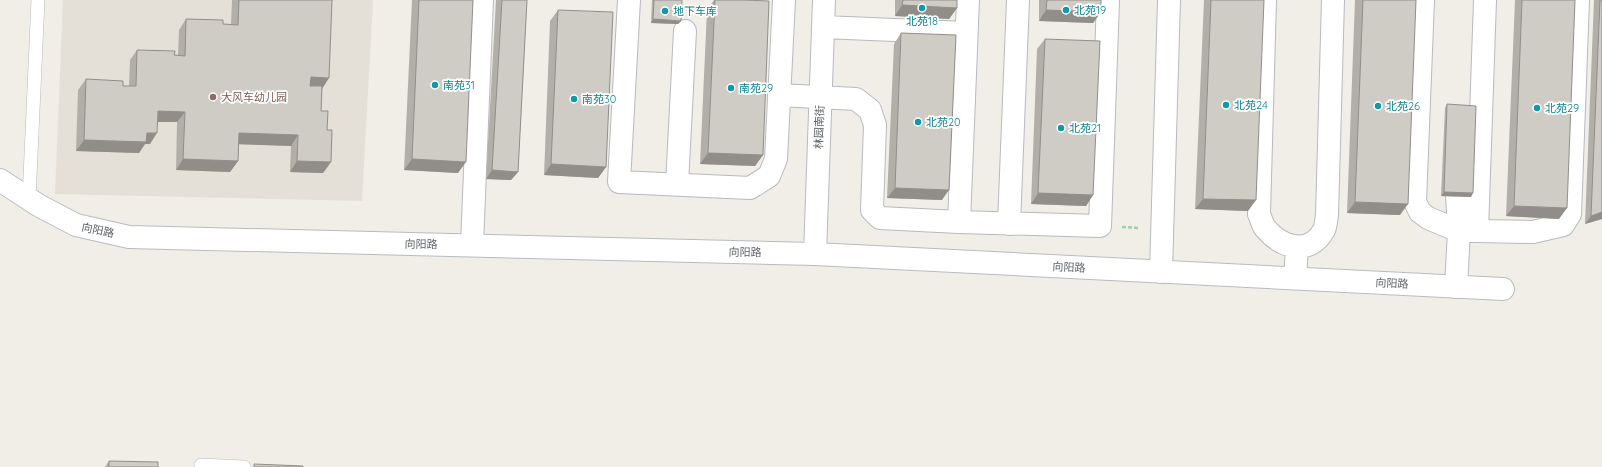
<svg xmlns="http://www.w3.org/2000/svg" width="1602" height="467" font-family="Quicksand,'Noto Sans SC',sans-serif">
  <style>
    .education { fill: #e4e0d7 }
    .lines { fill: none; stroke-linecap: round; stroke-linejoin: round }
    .lane-casing { stroke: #b7babe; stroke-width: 14 }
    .street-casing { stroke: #b7babe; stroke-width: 24 }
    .secondary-casing { stroke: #b8bcc1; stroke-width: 24 }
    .path { stroke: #9cd2a6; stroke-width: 2.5; stroke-dasharray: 4 2; stroke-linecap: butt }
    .lane { stroke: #fff; stroke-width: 13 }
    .street { stroke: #fff; stroke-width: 22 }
    .secondary { stroke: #fff; stroke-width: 22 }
    .wall { fill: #b2afa9 }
    .shaded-wall { fill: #918e8a }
    .building { fill: #cfcbc5; stroke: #918e8a }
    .culture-dot { fill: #0f9aa8; stroke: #fff; stroke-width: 1.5 }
    .education-dot { fill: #8d6e63; stroke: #fff; stroke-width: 1.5 }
    .labels { text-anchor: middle; stroke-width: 3.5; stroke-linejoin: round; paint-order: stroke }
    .culture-label { font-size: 11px; fill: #0d838f; stroke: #fff; text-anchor: start }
    .education-label { font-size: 11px; fill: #785e54; stroke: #fff; text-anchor: start }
    .street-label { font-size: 11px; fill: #5e6368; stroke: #fff }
  </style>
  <rect width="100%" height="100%" fill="#f1eee7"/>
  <!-- education -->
  <path class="education" d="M 63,0 L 373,0 L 362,201 L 55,194 Z"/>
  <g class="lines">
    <defs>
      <path id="lane" d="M 29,199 L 38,0
        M 201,467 L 201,465 L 244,467"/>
      <path id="street" d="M 629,0 L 619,182 L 750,188 L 769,176 L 776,159 L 784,0
        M 1265,0 L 1259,214 C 1261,218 1262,224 1265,228 C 1281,247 1309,257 1324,230 C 1326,226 1326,220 1327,215 L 1333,0
        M 1423,0 L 1415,202 L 1420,212 L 1428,218 L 1459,231 L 1477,231 L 1485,0
        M 823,27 L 966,33
        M 779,95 L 856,99 L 870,110 L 875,125 L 872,210 L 880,218 L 959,222 L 968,0
        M 677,184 L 685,31
        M 959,222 L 1100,226 L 1108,0
        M 1009,224 L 1018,0
        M 1477,231 L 1533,232 L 1563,225 L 1570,214 L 1578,0
        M 472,245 L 482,0
        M 815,254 L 824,0
        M 1161,272 L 1169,0
        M 1295,278 L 1297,247
        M 1456,287 L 1459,231 L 1457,195"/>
      <path id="secondary" d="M 0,180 L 38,205 L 76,225 L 129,237 L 815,254 L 1503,289"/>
    </defs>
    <!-- lane casing -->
    <use href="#lane" class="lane-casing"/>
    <!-- street casing -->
    <use href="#street" class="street-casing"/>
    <!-- secondary casing -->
    <use href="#secondary" class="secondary-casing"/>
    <!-- path -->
    <path class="path" d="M 1122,227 L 1139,228"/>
    <!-- lane -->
    <use href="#lane" class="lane"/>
    <!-- street -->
    <use href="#street" class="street"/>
    <!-- secondary -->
    <use href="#secondary" class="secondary"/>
  </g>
  <!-- wall -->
  <path class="wall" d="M 232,0 L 332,0 L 322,89 L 321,111 L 327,130 L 331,162 L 323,173 L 290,172 L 291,146 L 239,144 L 238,161 L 230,172 L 176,170 L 177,122 L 158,122 L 150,144 L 145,144 L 139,153 L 76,151 L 78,90 L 86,79 L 123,86 L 129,86 L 130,60 L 137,50 L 178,55 L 179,30 L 186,19 L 223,24 L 231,25 Z
    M 412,0 L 473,0 L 458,173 L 404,170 Z
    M 496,0 L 527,0 L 518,172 L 511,180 L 486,179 Z
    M 652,0 L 682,0 L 681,21 L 678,24 L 651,23 Z
    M 714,0 L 743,0 L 763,155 L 755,166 L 700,164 L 707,10 Z
    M 895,0 L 957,0 L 957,8 L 949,19 L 895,16 Z
    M 1039,0 L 1101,0 L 1101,12 L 1093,23 L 1039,21 Z
    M 1204,0 L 1264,0 L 1248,211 L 1195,209 Z
    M 1355,0 L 1416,0 L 1400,215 L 1347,213 Z
    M 1515,0 L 1575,0 L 1559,219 L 1506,216 Z
    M 1594,0 L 1602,0 L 1602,219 L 1585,224 Z
    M 558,10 L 606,167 L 598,178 L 544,175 L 550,21 Z
    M 901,33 L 942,200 L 887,198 L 894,44 Z
    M 1045,39 L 1093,195 L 1086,206 L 1031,204 L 1037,49 Z
    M 1447,104 L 1471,197 L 1441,196 L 1445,108 Z
    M 109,461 L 109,467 L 105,467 Z"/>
  <!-- shaded-wall -->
  <path class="shaded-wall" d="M 902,5 L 957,8 L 949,19 L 895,16 Z
    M 1046,10 L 1101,12 L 1093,23 L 1039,21 Z
    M 653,19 L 681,21 L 678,24 L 651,23 Z
    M 311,77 L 329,78 L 322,89 L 303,88 Z
    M 158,111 L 185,112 L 177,122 L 151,122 Z
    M 147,133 L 157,133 L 150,144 L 145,144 L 139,153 L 76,151 L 84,140 Z
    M 239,133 L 298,135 L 291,146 L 231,144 Z
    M 708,153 L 763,155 L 755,166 L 700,164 Z
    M 183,159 L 238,161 L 230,172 L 176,170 Z
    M 412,159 L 466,162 L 458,173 L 404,170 Z
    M 297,161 L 331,162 L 323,173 L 290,172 Z
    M 551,164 L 606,167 L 598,178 L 544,175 Z
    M 492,170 L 518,172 L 511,180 L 486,179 Z
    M 895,188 L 949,190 L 942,200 L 887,198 Z
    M 1444,192 L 1473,193 L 1471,197 L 1441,196 Z
    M 1038,193 L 1093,195 L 1086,206 L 1031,204 Z
    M 1203,199 L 1256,200 L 1248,211 L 1195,209 Z
    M 1355,202 L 1408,204 L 1400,215 L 1347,213 Z
    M 1514,206 L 1567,208 L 1559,219 L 1506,216 Z
    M 1602,212 L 1602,219 L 1585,224 L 1591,216 Z"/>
  <!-- building -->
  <path class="building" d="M 239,0 L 332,0 L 329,78 L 311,77 L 310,86 L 322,86 L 321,111 L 328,111 L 327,130 L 332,130 L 331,162 L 297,161 L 298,135 L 239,133 L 238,161 L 183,159 L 185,112 L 158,111 L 157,133 L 147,133 L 146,142 L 84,140 L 86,79 L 123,81 L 123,86 L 136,86 L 137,50 L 175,51 L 174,55 L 185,56 L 186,19 L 223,20 L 223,24 L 238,25 Z
    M 419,0 L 473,0 L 466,162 L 412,159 Z
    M 502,0 L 527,0 L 518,172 L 492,170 Z
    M 654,0 L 682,0 L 681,21 L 653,19 Z
    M 715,0 L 743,0 L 769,1 L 763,155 L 708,153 Z
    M 903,0 L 957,0 L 957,8 L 902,5 Z
    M 1047,0 L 1101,0 L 1101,12 L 1046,10 Z
    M 1211,0 L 1264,0 L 1256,200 L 1203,199 Z
    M 1363,0 L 1416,0 L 1408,204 L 1355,202 Z
    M 1522,0 L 1575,0 L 1567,208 L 1514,206 Z
    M 1600,0 L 1602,0 L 1602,212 L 1591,216 Z
    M 558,10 L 613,12 L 606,167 L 551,164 Z
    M 901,33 L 956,35 L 949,190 L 895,188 Z
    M 1045,39 L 1100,41 L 1093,195 L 1038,193 Z
    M 1447,104 L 1476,106 L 1473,193 L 1444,192 Z
    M 109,461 L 158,462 L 158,467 L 109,467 Z
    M 254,464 L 303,466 L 303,467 L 254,467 Z"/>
  <!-- markers -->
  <g class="culture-dot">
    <circle cx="922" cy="8" r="4"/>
    <circle cx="1066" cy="10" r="4"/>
    <circle cx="665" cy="11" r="4"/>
    <circle cx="435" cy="85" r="4"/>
    <circle cx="731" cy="88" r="4"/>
    <circle cx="574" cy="99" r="4"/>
    <circle cx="1226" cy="105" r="4"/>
    <circle cx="1378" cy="106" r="4"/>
    <circle cx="1537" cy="108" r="4"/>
    <circle cx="918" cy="122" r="4"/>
    <circle cx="1061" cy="128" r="4"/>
  </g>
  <circle class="education-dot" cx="213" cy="97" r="4"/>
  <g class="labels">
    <!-- culture labels -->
    <g class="culture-label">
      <text x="1074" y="14">北苑19</text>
      <text x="673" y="15">地下车库</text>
      <text x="922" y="25" text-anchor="middle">北苑18</text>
      <text x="443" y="89">南苑31</text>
      <text x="739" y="92">南苑29</text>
      <text x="582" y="103">南苑30</text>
      <text x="1234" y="109">北苑24</text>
      <text x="1386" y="110">北苑26</text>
      <text x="1545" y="112">北苑29</text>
      <text x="926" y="126">北苑20</text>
      <text x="1069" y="132">北苑21</text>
    </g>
    <!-- education labels -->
    <g class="education-label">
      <text x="221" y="101">大风车幼儿园</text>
    </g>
    <!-- street labels -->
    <g class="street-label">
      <text transform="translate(819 127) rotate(-88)" y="4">林园南街</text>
      <text transform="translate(98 230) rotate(12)" y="4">向阳路</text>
      <text transform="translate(421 244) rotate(1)" y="4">向阳路</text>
      <text transform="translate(745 252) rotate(1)" y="4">向阳路</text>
      <text transform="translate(1069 267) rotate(3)" y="4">向阳路</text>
      <text transform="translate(1392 283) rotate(3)" y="4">向阳路</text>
    </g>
  </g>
</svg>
